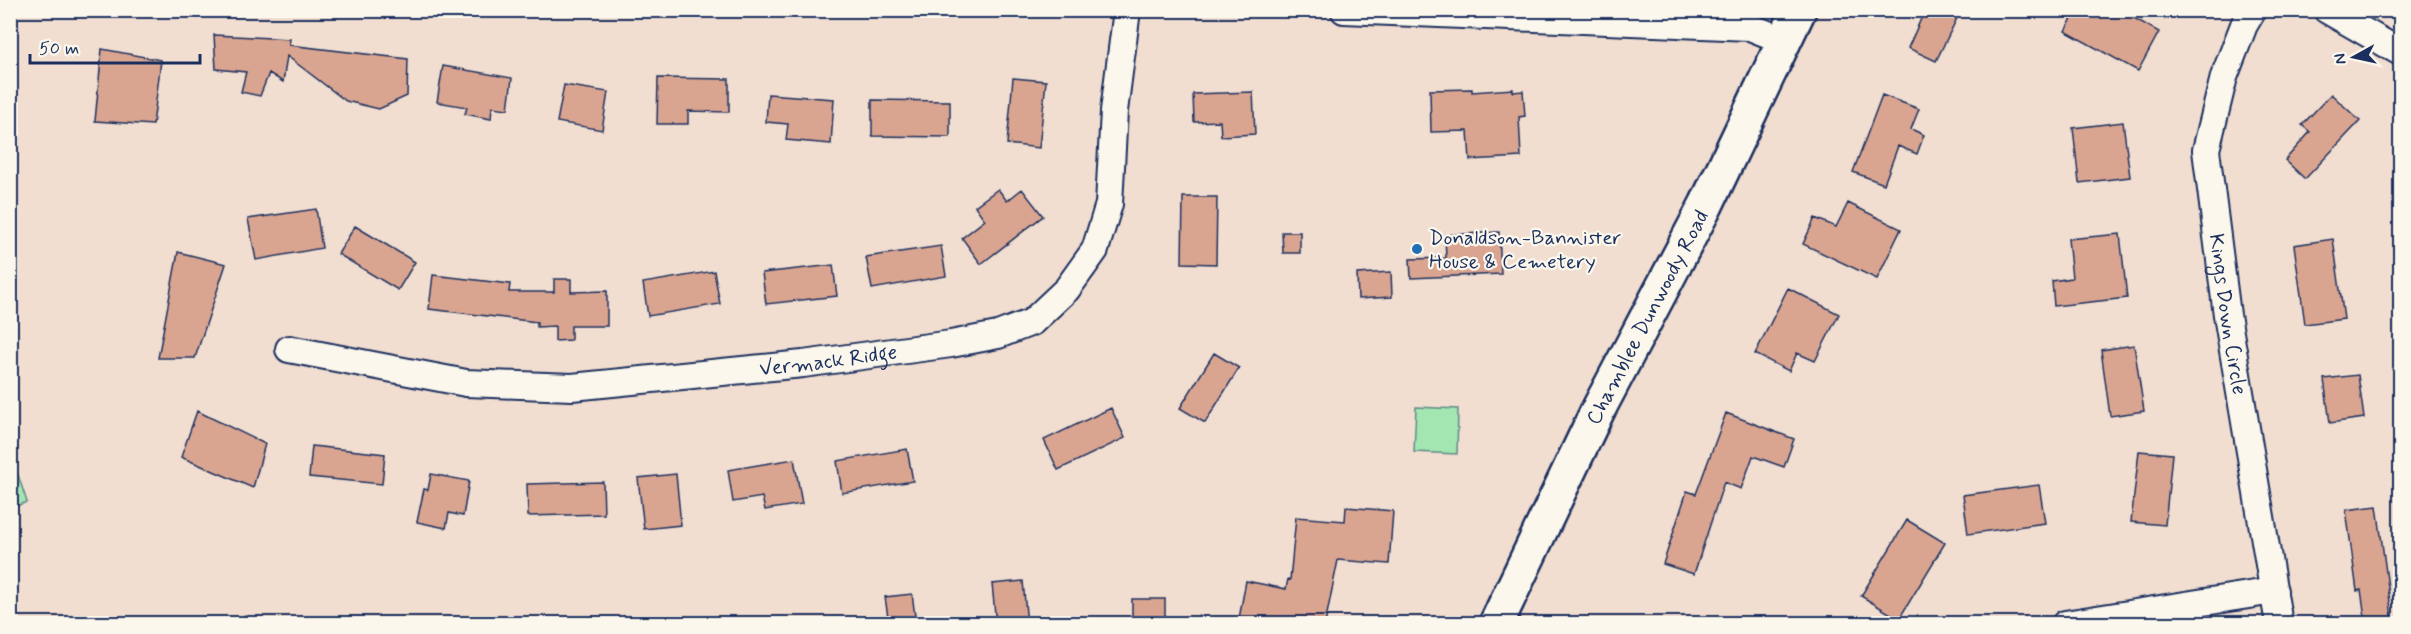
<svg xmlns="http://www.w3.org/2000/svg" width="2411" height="634" font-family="Mynerve,sans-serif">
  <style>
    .green { fill: #a3e6b1; stroke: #5f8a88; stroke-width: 1.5 }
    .building { fill: #daa590; stroke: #1b2f5e; stroke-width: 1.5 }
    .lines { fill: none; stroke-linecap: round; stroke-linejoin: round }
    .minor-casing { stroke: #1b2f5e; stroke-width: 30 }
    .tertiary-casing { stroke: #1b2f5e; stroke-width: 38 }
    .minor { stroke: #fbf7ec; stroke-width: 26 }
    .tertiary { stroke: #fbf7ec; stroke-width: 33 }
    .poi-dot { fill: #1f6fb2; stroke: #fbf7ec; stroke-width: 2 }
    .labels { text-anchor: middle; stroke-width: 4.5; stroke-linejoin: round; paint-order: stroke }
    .poi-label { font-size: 21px; fill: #1b2f5e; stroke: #fbf7ec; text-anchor: start }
    .street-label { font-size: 21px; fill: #1b2f5e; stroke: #fbf7ec }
  </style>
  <rect width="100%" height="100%" fill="#f1ded0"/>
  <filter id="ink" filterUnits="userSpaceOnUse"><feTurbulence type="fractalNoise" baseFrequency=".0167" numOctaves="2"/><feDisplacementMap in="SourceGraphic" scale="12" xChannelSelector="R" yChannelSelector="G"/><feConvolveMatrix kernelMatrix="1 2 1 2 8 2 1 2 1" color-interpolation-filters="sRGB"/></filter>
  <g filter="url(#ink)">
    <!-- green -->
    <path class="green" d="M 1416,407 L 1458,409 L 1457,454 L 1414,452 Z
      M 15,466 L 27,502 L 11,508 L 11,468 Z"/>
    <!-- building -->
    <path class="building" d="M 1925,10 L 1961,10 L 1936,61 L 1908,48 Z
      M 2077,10 L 2120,10 L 2159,32 L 2138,71 L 2065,31 Z
      M 214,35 L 290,39 L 289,45 L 408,59 L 407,96 L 379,109 L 346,101 L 287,56 L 283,82 L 269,73 L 260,96 L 241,92 L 246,72 L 216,69 Z
      M 102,49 L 161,60 L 153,125 L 95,121 Z
      M 443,66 L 512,78 L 508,109 L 492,107 L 491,119 L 465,114 L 467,107 L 437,102 Z
      M 658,78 L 729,79 L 729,112 L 688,111 L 688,124 L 657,124 Z
      M 1013,78 L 1046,81 L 1039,148 L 1007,144 Z
      M 564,85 L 608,92 L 602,130 L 557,122 Z
      M 1472,89 L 1472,92 L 1513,89 L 1513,92 L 1523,91 L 1525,116 L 1519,117 L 1521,157 L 1470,160 L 1468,131 L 1431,132 L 1430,90 Z
      M 1253,92 L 1255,134 L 1221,136 L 1220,121 L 1194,122 L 1193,94 Z
      M 768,94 L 834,99 L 831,144 L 786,140 L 788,124 L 766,122 Z
      M 2331,94 L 2360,121 L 2305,179 L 2285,160 L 2310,132 L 2302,125 Z
      M 1882,95 L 1919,109 L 1911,129 L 1924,135 L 1917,154 L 1898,146 L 1884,184 L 1853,172 Z
      M 872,100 L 950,101 L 950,137 L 872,136 Z
      M 2123,122 L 2130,177 L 2079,183 L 2073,128 Z
      M 998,189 L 1007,201 L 1022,189 L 1043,216 L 981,264 L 962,238 L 985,220 L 975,206 Z
      M 1183,197 L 1217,197 L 1216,264 L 1182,263 Z
      M 1848,203 L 1901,229 L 1877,279 L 1803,244 L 1815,218 L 1836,227 Z
      M 316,209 L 322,248 L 256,260 L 248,219 Z
      M 355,226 L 415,262 L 398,290 L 338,254 Z
      M 1282,232 L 1300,232 L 1300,253 L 1283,253 Z
      M 1499,232 L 1501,274 L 1411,278 L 1410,259 L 1446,258 L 1445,235 Z
      M 2120,234 L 2127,298 L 2054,306 L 2052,281 L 2072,278 L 2068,239 Z
      M 2333,239 L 2344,319 L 2305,324 L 2294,245 Z
      M 941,246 L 946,276 L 872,289 L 866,257 Z
      M 178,252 L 226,264 L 195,358 L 158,358 Z
      M 833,265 L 837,296 L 766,304 L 762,273 Z
      M 714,271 L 720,304 L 648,316 L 643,283 Z
      M 1391,272 L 1392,297 L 1358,299 L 1357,274 Z
      M 433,275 L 510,284 L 509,292 L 554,292 L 554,279 L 571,279 L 571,292 L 607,291 L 607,326 L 571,326 L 571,340 L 555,341 L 555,326 L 537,327 L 537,322 L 429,309 Z
      M 1788,288 L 1839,314 L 1815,361 L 1797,353 L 1789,371 L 1755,354 Z
      M 2134,345 L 2144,411 L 2110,416 L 2101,350 Z
      M 1214,353 L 1239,368 L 1205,423 L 1180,408 Z
      M 2358,375 L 2364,418 L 2330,423 L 2324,379 Z
      M 1111,408 L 1125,438 L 1058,470 L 1044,440 Z
      M 197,411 L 265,444 L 253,488 L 181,457 Z
      M 1726,413 L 1794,439 L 1784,467 L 1753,456 L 1741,489 L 1724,482 L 1694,574 L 1663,564 L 1687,491 L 1696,494 Z
      M 312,446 L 385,454 L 382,484 L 309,477 Z
      M 907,449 L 913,481 L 842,493 L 837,461 Z
      M 2139,451 L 2172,454 L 2165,525 L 2131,522 Z
      M 794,459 L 802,504 L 765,510 L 762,497 L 733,502 L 728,470 Z
      M 431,474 L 469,481 L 463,516 L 449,513 L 446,528 L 417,522 L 424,489 L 428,490 Z
      M 676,474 L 681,525 L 644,529 L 638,478 Z
      M 603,482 L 604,514 L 528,516 L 527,484 Z
      M 2039,485 L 2045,523 L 1968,534 L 1963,495 Z
      M 2377,506 L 2393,624 L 2366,624 L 2361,590 L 2357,591 L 2346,510 Z
      M 1346,507 L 1393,511 L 1389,564 L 1338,560 L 1325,624 L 1238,624 L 1246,581 L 1286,589 L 1288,579 L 1290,580 L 1296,517 L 1345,521 Z
      M 1907,520 L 1945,543 L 1899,619 L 1861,596 Z
      M 1023,581 L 1027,624 L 996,624 L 992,584 Z
      M 912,594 L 916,624 L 889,624 L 885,597 Z
      M 1132,599 L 1165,599 L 1165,624 L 1132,624 Z"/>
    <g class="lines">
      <defs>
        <g id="minor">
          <path d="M 1344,10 L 1750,27 L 1785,41"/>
          <path id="s1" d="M 2253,10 L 2244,25 L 2224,77 L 2206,150 L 2227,315 L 2279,624"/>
          <path d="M 2327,10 L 2400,52"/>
          <path id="s2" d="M 289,349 L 466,383 L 572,387 L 803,364 L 951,344 L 998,335 L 1032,322 L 1067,289 L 1095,250 L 1109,204 L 1114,111 L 1127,10"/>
          <path d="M 2065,624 L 2274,591"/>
        </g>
        <g id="tertiary">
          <path id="s3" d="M 1496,624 L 1597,412 L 1706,205 L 1799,10"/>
        </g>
      </defs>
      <!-- minor casing -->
      <use href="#minor" class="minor-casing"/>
      <!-- tertiary casing -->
      <use href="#tertiary" class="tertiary-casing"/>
      <!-- minor -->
      <use href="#minor" class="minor"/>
      <!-- tertiary -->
      <use href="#tertiary" class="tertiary"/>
    </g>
  </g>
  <!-- markers -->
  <circle class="poi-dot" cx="1417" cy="249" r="6"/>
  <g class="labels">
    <!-- poi labels -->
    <g class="poi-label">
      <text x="1429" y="244">Donaldson-Bannister<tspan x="1429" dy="24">House &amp; Cemetery</tspan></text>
    </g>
    <!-- street labels -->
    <g class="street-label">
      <text dy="7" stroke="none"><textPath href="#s1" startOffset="314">Kings Down Circle</textPath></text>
      <text dy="7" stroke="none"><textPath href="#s3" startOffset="342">Chamblee Dunwoody Road</textPath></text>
      <text dy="7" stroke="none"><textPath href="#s2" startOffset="544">Vermack Ridge</textPath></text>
    </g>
  </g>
  <!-- margin -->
  <rect width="2411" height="634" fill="none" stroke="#fbf7ec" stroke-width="36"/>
  <rect x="18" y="18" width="2375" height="598" fill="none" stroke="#1b2f5e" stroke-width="2" filter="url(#ink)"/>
  <!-- north arrow -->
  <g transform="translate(2354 57) rotate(262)" stroke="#fbf7ec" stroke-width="4.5" paint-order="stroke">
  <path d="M0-4.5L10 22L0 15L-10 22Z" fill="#1b2f5e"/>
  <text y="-9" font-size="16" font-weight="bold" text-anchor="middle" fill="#1b2f5e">N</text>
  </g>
  <!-- scale -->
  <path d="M30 54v9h170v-9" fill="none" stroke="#1b2f5e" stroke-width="3"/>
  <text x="39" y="54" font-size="18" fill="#1b2f5e" stroke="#fbf7ec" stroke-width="4.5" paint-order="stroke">50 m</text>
</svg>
